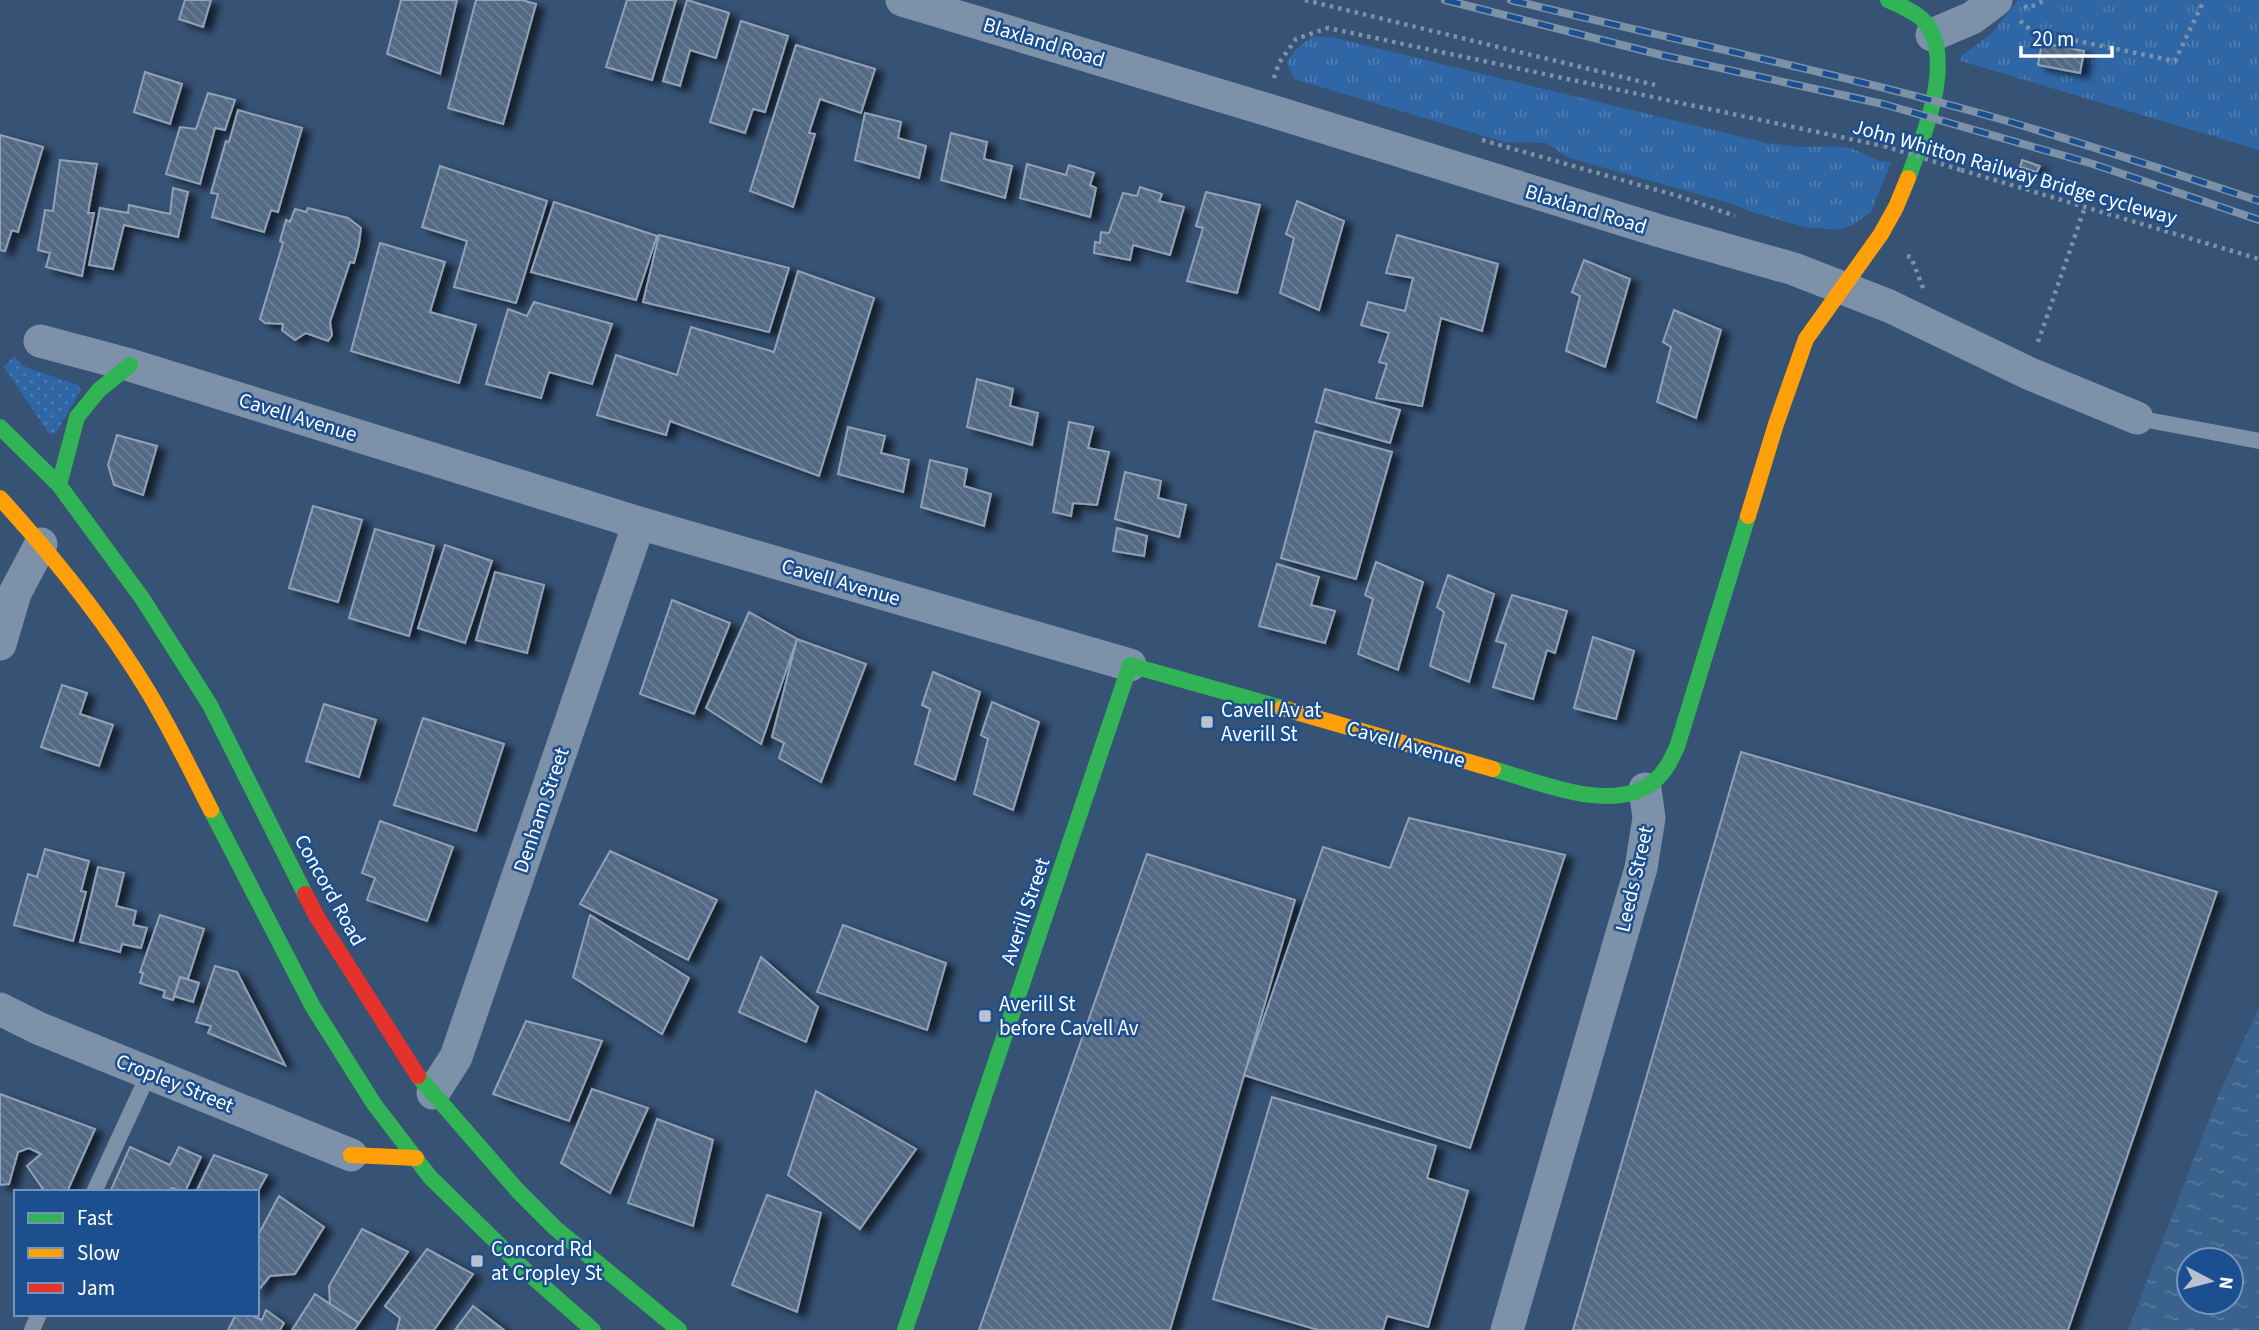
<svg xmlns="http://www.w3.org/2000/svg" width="2259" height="1330" font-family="'Source Sans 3',sans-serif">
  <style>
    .grass { fill: url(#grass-tufts) }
    .garden { fill: url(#garden-dots) }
    .water { fill: url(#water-ripples); fill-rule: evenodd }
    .building { fill: url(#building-back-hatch); stroke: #92a2b6; stroke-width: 2; filter: url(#shadow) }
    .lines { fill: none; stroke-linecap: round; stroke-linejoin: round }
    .path { stroke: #7d92a8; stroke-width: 4.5; stroke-dasharray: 3.5 5; stroke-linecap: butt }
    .lane { stroke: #7d92a8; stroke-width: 16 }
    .street { stroke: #7d92a8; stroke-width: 33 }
    .fast { stroke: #30b455; stroke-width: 16 }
    .slow { stroke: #ff9f0a; stroke-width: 16 }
    .jam { stroke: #e5322d; stroke-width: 16 }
    .rail-casing { stroke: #7e92a7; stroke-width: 8 }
    .rail { stroke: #1b4f8f; stroke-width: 5; stroke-dasharray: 16; stroke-linecap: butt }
    .path-bridge { stroke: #7d92a8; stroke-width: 4.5; stroke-dasharray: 3.5 5; stroke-linecap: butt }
    .poi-dot { fill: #b9c2ce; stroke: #1b4f8f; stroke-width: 2.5 }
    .labels { text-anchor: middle; stroke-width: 5; stroke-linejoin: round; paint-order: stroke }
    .street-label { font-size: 21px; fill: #fff; stroke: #1b4f8f }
    .poi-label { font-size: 21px; fill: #fff; stroke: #1b4f8f; text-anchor: start }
  </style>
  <defs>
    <pattern id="grass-tufts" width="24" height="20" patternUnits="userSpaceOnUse" patternTransform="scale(1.75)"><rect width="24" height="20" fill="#2f66a5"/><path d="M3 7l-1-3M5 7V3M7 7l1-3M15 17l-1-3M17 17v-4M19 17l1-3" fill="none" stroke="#4e7db2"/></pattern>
    <pattern id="garden-dots" width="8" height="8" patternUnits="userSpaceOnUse" patternTransform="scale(1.75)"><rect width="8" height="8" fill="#2f66a5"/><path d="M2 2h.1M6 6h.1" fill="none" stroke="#4e7db2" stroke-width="1.8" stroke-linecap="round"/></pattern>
    <pattern id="water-ripples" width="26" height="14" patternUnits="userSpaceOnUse" patternTransform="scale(1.75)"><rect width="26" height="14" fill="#3b618d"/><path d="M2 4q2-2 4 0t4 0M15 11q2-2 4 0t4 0" fill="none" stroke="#58799e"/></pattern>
    <pattern id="building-back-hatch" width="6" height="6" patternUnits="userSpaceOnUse" patternTransform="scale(1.75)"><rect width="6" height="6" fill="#526984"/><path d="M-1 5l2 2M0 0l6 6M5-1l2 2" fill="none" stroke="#6c8096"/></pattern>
    <filter id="shadow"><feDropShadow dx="8" dy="4.5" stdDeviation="3.5" flood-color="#0009"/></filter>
  </defs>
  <rect width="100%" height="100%" fill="#365274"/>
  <!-- grass -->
  <path class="grass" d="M 2018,0 L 2259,0 L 2259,150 L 1961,61 L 1961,56 L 1991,34 Z
    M 1312,37 L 1331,37 L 1767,143 L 1801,147 L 1836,146 L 1853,149 L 1880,161 L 1891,162 L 1871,212 L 1853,225 L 1837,230 L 1805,227 L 1755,213 L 1730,203 L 1569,158 L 1546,143 L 1504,142 L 1294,79 L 1287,63 C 1293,51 1301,44 1312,37 Z"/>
  <!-- garden -->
  <path class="garden" d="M 14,356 L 23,366 L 78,385 L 81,390 L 56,433 L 50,435 L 4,367 Z"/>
  <!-- water -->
  <path class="water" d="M 2259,1007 L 2259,1330 L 2128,1330 L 2216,1101 ZM 2189,1260 L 2231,1260 L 2231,1302 L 2189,1302 Z"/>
  <!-- building -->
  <path class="building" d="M 185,0 L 211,0 L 203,27 L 179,19 Z
    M 401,0 L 457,0 L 440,74 L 387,54 Z
    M 476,0 L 522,0 L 536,4 L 503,124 L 448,108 Z
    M 627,0 L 676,0 L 652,80 L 606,67 Z
    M 687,0 L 729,13 L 716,58 L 690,50 L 680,86 L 663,81 Z
    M 741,21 L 788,36 L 765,112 L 753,109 L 745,133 L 710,122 Z
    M 2042,43 L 2084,51 L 2080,73 L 2038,65 Z
    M 796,45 L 875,69 L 861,113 L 820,99 L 809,133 L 815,134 L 793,207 L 750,191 Z
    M 145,72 L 182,84 L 170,124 L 134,112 Z
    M 208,93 L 235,100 L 225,130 L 215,128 L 200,184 L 166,174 L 180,127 L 196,129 Z
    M 238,110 L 302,128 L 278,212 L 271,210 L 264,232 L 212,217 L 218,194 L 211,193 L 226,141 L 229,142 Z
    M 865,113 L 901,122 L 898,138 L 926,146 L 919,178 L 855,160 Z
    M 951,133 L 987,142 L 984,159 L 1012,166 L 1005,198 L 941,180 Z
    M 0,135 L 43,147 L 18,232 L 12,230 L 5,251 L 0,250 Z
    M 60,160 L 97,164 L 88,213 L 94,213 L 82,276 L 46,267 L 50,253 L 38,250 L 45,210 L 53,211 Z
    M 2022,160 L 2040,166 L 2037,172 L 2020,167 Z
    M 1027,164 L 1066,175 L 1069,165 L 1094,173 L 1090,185 L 1096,188 L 1090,217 L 1020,198 Z
    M 440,166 L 547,201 L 516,303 L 454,287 L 467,241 L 422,227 Z
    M 1140,187 L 1162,194 L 1159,201 L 1184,207 L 1170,255 L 1133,245 L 1130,260 L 1094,253 L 1095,242 L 1100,243 L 1101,232 L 1109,233 L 1123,193 L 1137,196 Z
    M 173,188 L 188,192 L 178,237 L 124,225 L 113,269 L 89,265 L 100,208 L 128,213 L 129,205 L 170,214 Z
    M 1206,192 L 1260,205 L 1237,293 L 1187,281 L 1203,228 L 1196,226 Z
    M 1297,201 L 1344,221 L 1319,310 L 1280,293 L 1294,238 L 1286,234 Z
    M 554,202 L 657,236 L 636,300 L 531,272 Z
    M 308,208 L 348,218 L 361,228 L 359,244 L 354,263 L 350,262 L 330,322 L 332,335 L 328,341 L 306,333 L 295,340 L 282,330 L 283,324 L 265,323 L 260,319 L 283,243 L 280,241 L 286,220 L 290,222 L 295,209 L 306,212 Z
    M 659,235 L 789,268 L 769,332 L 643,302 Z
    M 1397,235 L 1498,264 L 1482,331 L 1441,318 L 1422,406 L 1376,398 L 1387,364 L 1379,362 L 1389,333 L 1361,325 L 1368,302 L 1405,311 L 1413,278 L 1386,273 Z
    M 380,243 L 445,262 L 430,312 L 476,325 L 459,383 L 351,351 Z
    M 1584,260 L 1630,279 L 1605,367 L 1566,351 L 1580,296 L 1572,292 Z
    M 798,271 L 874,298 L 819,476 L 670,421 L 666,435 L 597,415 L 616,355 L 677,375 L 691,327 L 774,352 Z
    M 534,302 L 612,324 L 592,384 L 549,372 L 541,398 L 486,384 L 508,309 L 527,316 Z
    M 1674,310 L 1721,330 L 1696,418 L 1657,402 L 1671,347 L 1663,342 Z
    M 977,379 L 1013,389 L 1010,406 L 1038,413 L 1032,445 L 967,427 Z
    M 1325,389 L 1400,410 L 1390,443 L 1316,422 Z
    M 1069,422 L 1093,427 L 1088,448 L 1109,452 L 1097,505 L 1073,503 L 1071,516 L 1053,512 Z
    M 848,427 L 885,436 L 881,453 L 909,460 L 903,492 L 838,474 Z
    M 1315,431 L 1392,452 L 1356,579 L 1281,558 Z
    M 117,435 L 157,446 L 143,495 L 114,485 L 108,465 Z
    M 930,460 L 967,469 L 964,486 L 991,494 L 984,526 L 921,507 Z
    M 1125,472 L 1161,481 L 1158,498 L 1186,505 L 1179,537 L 1115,519 Z
    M 313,506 L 362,520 L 338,602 L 289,588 Z
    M 1117,528 L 1147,536 L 1144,556 L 1113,551 Z
    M 375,529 L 434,546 L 409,636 L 349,618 Z
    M 445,545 L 492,561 L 465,643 L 418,628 Z
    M 1376,562 L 1423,582 L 1398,670 L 1358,654 L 1373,599 L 1365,595 Z
    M 1277,564 L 1319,577 L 1311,605 L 1335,611 L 1325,643 L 1259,626 Z
    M 495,572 L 544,585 L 527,653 L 476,640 Z
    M 1448,575 L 1494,594 L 1469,682 L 1430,666 L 1444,612 L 1437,607 Z
    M 1512,595 L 1567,611 L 1555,653 L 1547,650 L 1533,699 L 1493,687 L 1506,644 L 1496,641 Z
    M 672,600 L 730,623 L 694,714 L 640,694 Z
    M 749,612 L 797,639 L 761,744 L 706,708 Z
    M 1593,637 L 1634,651 L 1616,719 L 1574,708 Z
    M 797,639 L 866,664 L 821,782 L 779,758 L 784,743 L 772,737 Z
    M 933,672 L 980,692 L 955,780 L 915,764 L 930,709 L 922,705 Z
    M 62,685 L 87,693 L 80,714 L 113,725 L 99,766 L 41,747 Z
    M 992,702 L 1039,722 L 1013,810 L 974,794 L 988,739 L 981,735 Z
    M 324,704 L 376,720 L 359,777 L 306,761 Z
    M 423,718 L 504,744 L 476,831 L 394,805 Z
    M 1741,752 L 2217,892 L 2068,1330 L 1573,1330 Z
    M 1409,818 L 1565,855 L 1470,1148 L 1244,1075 L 1323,847 L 1390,868 Z
    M 380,821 L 453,847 L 427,921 L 367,900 L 375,878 L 362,873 Z
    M 45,849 L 89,861 L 81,891 L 86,892 L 73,941 L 14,925 L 28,874 L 37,877 Z
    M 610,851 L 717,900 L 688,960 L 580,904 Z
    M 1147,854 L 1295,900 L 1170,1330 L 979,1330 Z
    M 98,867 L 124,873 L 116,906 L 136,911 L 133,925 L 147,928 L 141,948 L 122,944 L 120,952 L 80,942 Z
    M 160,915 L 204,929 L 188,979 L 180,977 L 173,1000 L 163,997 L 165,991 L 140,983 L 143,973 L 140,972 Z
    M 590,915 L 689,978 L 662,1034 L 573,977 Z
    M 843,925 L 946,963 L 927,1030 L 817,992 Z
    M 761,957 L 818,1007 L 806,1042 L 739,1012 Z
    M 215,966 L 237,972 L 285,1065 L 208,1033 L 211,1026 L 196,1022 Z
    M 180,977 L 199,983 L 193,1002 L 174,996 Z
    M 526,1021 L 602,1041 L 569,1121 L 493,1094 Z
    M 592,1089 L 648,1108 L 610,1193 L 561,1163 Z
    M 816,1091 L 916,1149 L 860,1229 L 788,1175 Z
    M 0,1094 L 95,1129 L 67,1192 L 45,1192 L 27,1166 L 41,1154 L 29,1148 L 18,1152 L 9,1184 L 0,1185 Z
    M 1272,1097 L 1436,1146 L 1427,1178 L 1468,1191 L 1428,1327 L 1387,1316 L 1383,1330 L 1318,1330 L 1213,1299 Z
    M 657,1119 L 713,1140 L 693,1226 L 628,1203 Z
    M 130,1147 L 170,1165 L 179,1147 L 201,1157 L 185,1192 L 172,1188 L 170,1192 L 110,1192 Z
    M 214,1155 L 267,1175 L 257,1193 L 196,1192 Z
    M 767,1195 L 821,1213 L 797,1312 L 732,1285 Z
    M 279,1196 L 324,1227 L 295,1274 L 270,1276 L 257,1292 L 257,1237 Z
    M 362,1229 L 408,1252 L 359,1323 L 330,1304 L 329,1286 Z
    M 427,1249 L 473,1274 L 434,1330 L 397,1330 L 400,1318 L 385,1306 Z
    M 315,1294 L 359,1323 L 354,1330 L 292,1330 Z
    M 473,1306 L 504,1330 L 455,1330 Z
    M 266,1310 L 284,1323 L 280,1330 L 228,1330 L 236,1314 L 248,1314 L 262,1320 Z"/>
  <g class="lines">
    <!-- path -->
    <path class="path" d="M 1305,0 L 1655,85
      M 2024,6 L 2029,8 L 2045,0
      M 2020,21 L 2033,32 L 2175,61 L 2204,0
      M 1274,78 L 1279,63 L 1296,39 L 1328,28 L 1883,146
      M 1482,140 L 1678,196 L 1735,216
      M 1961,170 L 2259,259
      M 1907,256 L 1911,257 L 1923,288
      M 2038,342 L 2085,207"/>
    <!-- lane -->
    <path class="lane" d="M 2137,418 L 2259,441
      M 94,1192 L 149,1073
      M 32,1330 L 39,1314"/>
    <!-- street -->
    <path class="street" d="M 902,0 L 1265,109 L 1660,231 L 1794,269 L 1889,306 L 2028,373 L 2137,418
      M 1932,35 L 1972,18 L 1996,0
      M 40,341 L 130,365 L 639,523 L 1130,665
      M 0,644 L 15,593 L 41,544
      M 0,1009 L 38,1028 L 351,1155
      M 433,1093 L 456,1057 L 639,523
      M 1507,1330 L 1641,868 L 1649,818 L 1645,789"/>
    <!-- fast -->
    <path class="fast" d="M 1888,0 C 1900,5 1911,10 1921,18 C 1959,53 1923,138 1908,178
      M 0,427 L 59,485 L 142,598 L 210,705 L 305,894
      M 59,485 L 77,417 L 99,390 L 130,365
      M 1493,769 C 1537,781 1612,815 1653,782 C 1665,773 1671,760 1677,747 L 1748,516
      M 211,810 L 313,1007 L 374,1104 L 430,1177 L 527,1272 L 593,1330
      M 418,1076 L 518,1191 L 555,1228 L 679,1330
      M 905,1330 L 1130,665 L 1282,708"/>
    <!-- slow -->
    <path class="slow" d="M 0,498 C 54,557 104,619 146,688 C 170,727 190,769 211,810
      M 1748,516 L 1776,424 L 1806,339 L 1881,234 L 1896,207 L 1908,178
      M 1282,708 L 1493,769
      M 351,1155 L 416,1158"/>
    <!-- jam -->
    <path class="jam" d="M 305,894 L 317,917 L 418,1076"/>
    <defs>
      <path id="rail" d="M 1445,0 L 1661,55 L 1883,104 L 2093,164 L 2259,220
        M 1511,0 C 1669,39 1829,71 1986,115 C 2078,141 2168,171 2259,201"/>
    </defs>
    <!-- rail casing -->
    <use href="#rail" class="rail-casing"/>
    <!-- rail -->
    <use href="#rail" class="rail"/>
    <!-- path-bridge -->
    <path class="path-bridge" d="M 1884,146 L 1961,170"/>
  </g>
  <!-- markers -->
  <g class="poi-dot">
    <rect x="1200" y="715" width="14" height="14" rx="3.5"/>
    <rect x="978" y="1009" width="14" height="14" rx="3.5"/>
    <rect x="470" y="1254" width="14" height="14" rx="3.5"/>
  </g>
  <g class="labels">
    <!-- street labels -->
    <g class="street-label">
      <text transform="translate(1044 42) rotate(17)" y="7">Blaxland Road</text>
      <text transform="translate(2015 172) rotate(16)" y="7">John Whitton Railway Bridge cycleway</text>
      <text transform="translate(1586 209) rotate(17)" y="7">Blaxland Road</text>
      <text transform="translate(298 417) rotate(17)" y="7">Cavell Avenue</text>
      <text transform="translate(841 582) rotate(16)" y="7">Cavell Avenue</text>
      <text transform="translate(1406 744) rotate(16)" y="7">Cavell Avenue</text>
      <text transform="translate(541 810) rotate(-71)" y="7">Denham Street</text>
      <text transform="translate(1634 879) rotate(-77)" y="7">Leeds Street</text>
      <text transform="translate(330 890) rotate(61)" y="7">Concord Road</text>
      <text transform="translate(1025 911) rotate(-71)" y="7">Averill Street</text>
      <text transform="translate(175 1083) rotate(22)" y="7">Cropley Street</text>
    </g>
    <!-- poi labels -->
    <g class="poi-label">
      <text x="1221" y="717">Cavell Av at<tspan x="1221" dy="24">Averill St</tspan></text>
      <text x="999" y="1011">Averill St<tspan x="999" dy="24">before Cavell Av</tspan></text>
      <text x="491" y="1256">Concord Rd<tspan x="491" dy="24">at Cropley St</tspan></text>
    </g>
  </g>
  <!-- legend -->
  <rect x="14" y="1190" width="245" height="126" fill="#1b4f8f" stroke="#7695bc" stroke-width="2"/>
  <rect x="28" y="1213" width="35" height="10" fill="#30b455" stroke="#7695bc" stroke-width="2"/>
  <text x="77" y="1225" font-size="21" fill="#ffffff">Fast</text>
  <rect x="28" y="1248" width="35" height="10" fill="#ff9f0a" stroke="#7695bc" stroke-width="2"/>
  <text x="77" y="1260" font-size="21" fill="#ffffff">Slow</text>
  <rect x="28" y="1283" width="35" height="10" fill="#e5322d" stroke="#7695bc" stroke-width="2"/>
  <text x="77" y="1295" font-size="21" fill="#ffffff">Jam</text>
  <!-- north arrow -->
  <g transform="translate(2210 1281) rotate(97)"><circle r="33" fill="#1b4f8f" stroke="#7695bc" stroke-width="2"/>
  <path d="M0-5L12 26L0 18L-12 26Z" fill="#b9c2ce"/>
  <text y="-10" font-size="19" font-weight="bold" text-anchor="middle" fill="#ffffff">N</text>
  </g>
  <!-- scale -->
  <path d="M2021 46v10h91v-10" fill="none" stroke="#ffffff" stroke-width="3.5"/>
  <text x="2032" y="46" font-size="21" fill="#ffffff" stroke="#1b4f8f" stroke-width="5" paint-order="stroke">20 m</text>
</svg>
